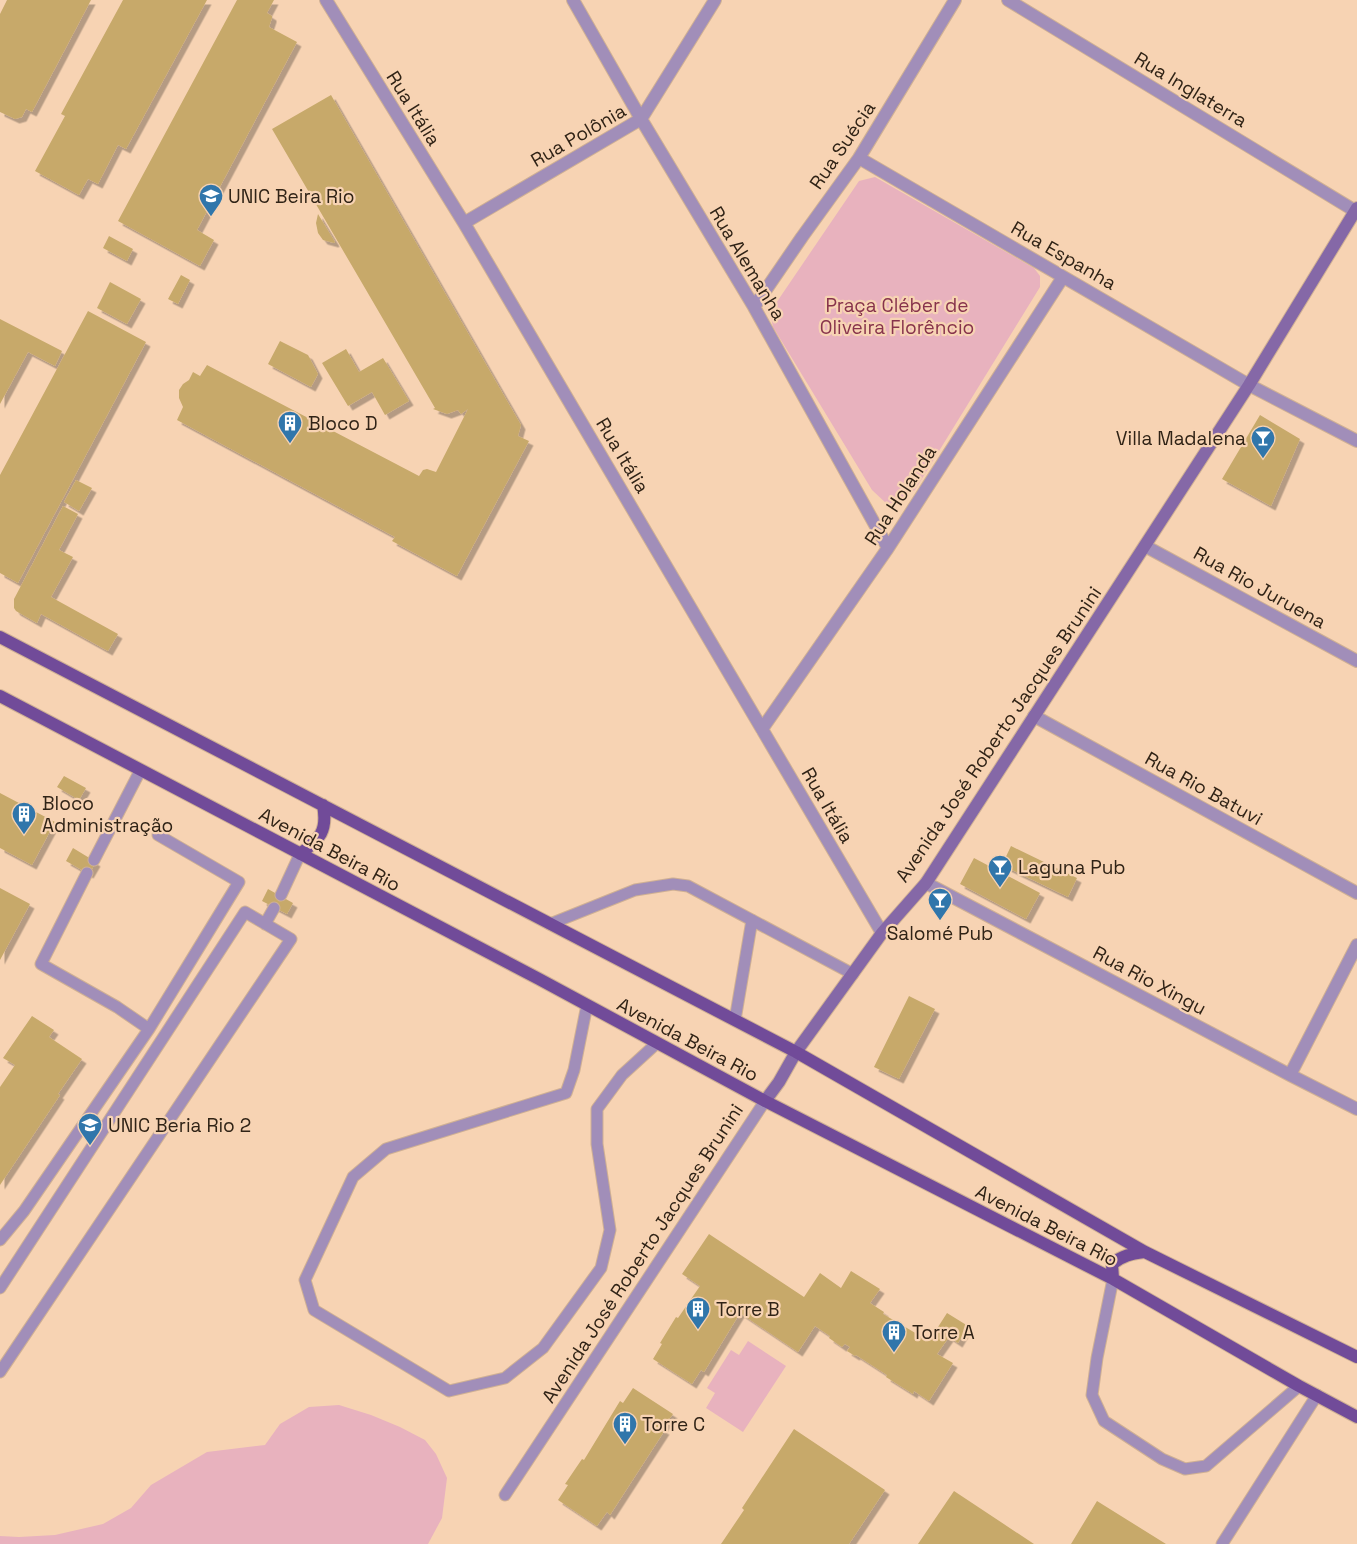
<svg xmlns="http://www.w3.org/2000/svg" width="1357" height="1544" font-family="'Space Grotesk',sans-serif">
  <style>
    .green { fill: #e8b2be }
    .building { fill: #c7a96b; filter: url(#shadow) }
    .lines { fill: none; stroke-linecap: round; stroke-linejoin: round }
    .lane-casing { stroke: #cfb094; stroke-width: 13 }
    .street-casing { stroke: #cfb094; stroke-width: 14 }
    .secondary-casing { stroke: #cfb094; stroke-width: 14 }
    .primary-casing { stroke: #cfb094; stroke-width: 14 }
    .lane { stroke: #a18eb9; stroke-width: 11 }
    .street { stroke: #a18eb9; stroke-width: 12 }
    .secondary { stroke: #8568a7; stroke-width: 12 }
    .primary { stroke: #714b99; stroke-width: 12 }
    .labels { text-anchor: middle; stroke-width: 4.5; stroke-linejoin: round; paint-order: stroke }
    .street-label { font-size: 19px; fill: #302316; stroke: #f7d3b3 }
    .poi-label { font-size: 19px; fill: #302316; stroke: #f7d3b3; text-anchor: start }
    .park-label { font-size: 19px; fill: #87334c; stroke: #f7d3b3 }
  </style>
  <defs>
    <filter id="shadow"><feDropShadow dx="4.5" dy="4.5" stdDeviation="0" flood-color="#0004"/></filter>
  </defs>
  <rect width="100%" height="100%" fill="#f7d3b3"/>
  <!-- green -->
  <path class="green" d="M 875,177 L 1034,268 L 1040,276 L 1040,287 L 915,490 L 888,505 L 872,490 L 773,327 L 770,312 L 859,181 Z
    M 748,1341 L 786,1366 L 743,1432 L 706,1408 L 715,1393 L 707,1388 L 731,1350 L 739,1355 Z
    M 339,1405 L 371,1415 L 400,1427 L 425,1440 L 436,1454 L 447,1478 L 442,1518 L 428,1544 L 0,1544 L 0,1536 L 19,1537 L 55,1535 L 103,1524 L 131,1508 L 151,1485 L 207,1452 L 265,1445 L 280,1424 L 309,1407 Z"/>
  <!-- building -->
  <path class="building" d="M 7,0 L 91,0 L 32,112 L 26,109 L 22,117 L 15,119 L 0,112 L 0,14 Z
    M 123,0 L 207,0 L 126,149 L 118,145 L 98,184 L 88,179 L 79,195 L 35,171 L 65,116 L 61,114 Z
    M 237,0 L 274,0 L 267,13 L 272,16 L 272,18 L 269,27 L 297,42 L 197,230 L 214,240 L 200,266 L 118,221 Z
    M 331,95 L 521,425 L 518,436 L 529,441 L 457,576 L 392,541 L 395,537 L 177,420 L 183,407 L 179,398 L 179,390 L 183,384 L 189,380 L 193,372 L 200,376 L 207,365 L 419,476 L 423,470 L 427,469 L 436,472 L 468,409 L 461,414 L 458,410 L 447,414 L 433,409 L 435,408 L 272,129 Z
    M 318,214 L 335,242 L 334,243 L 323,240 L 318,233 L 316,223 Z
    M 109,236 L 133,249 L 127,261 L 103,248 Z
    M 181,275 L 190,280 L 178,304 L 168,299 Z
    M 110,282 L 141,299 L 127,324 L 97,308 Z
    M 88,311 L 146,342 L 18,583 L 0,573 L 0,475 Z
    M 0,319 L 62,351 L 55,366 L 28,352 L 0,404 Z
    M 280,341 L 308,355 L 318,374 L 311,387 L 268,364 Z
    M 346,349 L 359,372 L 383,358 L 409,401 L 385,415 L 372,392 L 348,406 L 322,363 Z
    M 1260,415 L 1300,439 L 1271,506 L 1222,479 Z
    M 76,480 L 92,488 L 79,511 L 64,502 Z
    M 63,506 L 78,514 L 59,550 L 73,557 L 51,597 L 118,634 L 108,651 L 41,614 L 37,623 L 16,611 L 14,608 L 14,599 Z
    M 64,776 L 86,788 L 79,800 L 57,787 Z
    M 0,793 L 55,822 L 32,865 L 0,848 Z
    M 1011,846 L 1077,878 L 1068,897 L 1002,865 Z
    M 73,848 L 96,862 L 89,874 L 66,861 Z
    M 974,858 L 1040,893 L 1026,919 L 960,884 Z
    M 0,888 L 30,904 L 0,960 Z
    M 268,889 L 293,903 L 287,914 L 262,901 Z
    M 909,996 L 935,1009 L 899,1079 L 874,1067 Z
    M 32,1016 L 54,1030 L 49,1037 L 82,1059 L 58,1094 L 60,1095 L 0,1185 L 0,1087 L 15,1065 L 3,1058 Z
    M 709,1234 L 804,1297 L 820,1273 L 841,1288 L 851,1271 L 880,1289 L 870,1303 L 884,1312 L 883,1314 L 929,1341 L 947,1313 L 968,1326 L 958,1343 L 949,1337 L 937,1354 L 953,1363 L 929,1401 L 914,1391 L 913,1394 L 886,1377 L 887,1375 L 856,1355 L 855,1356 L 847,1351 L 850,1347 L 845,1344 L 842,1347 L 829,1338 L 830,1336 L 815,1326 L 798,1352 L 740,1313 L 704,1372 L 701,1370 L 692,1384 L 653,1359 L 662,1344 L 660,1343 L 676,1317 L 678,1318 L 700,1286 L 682,1274 Z
    M 633,1388 L 673,1414 L 662,1429 L 665,1430 L 610,1515 L 607,1512 L 597,1526 L 558,1500 L 568,1485 L 565,1484 L 582,1459 L 584,1460 L 620,1401 L 623,1403 Z
    M 794,1429 L 885,1490 L 849,1544 L 721,1544 L 744,1510 L 742,1508 Z
    M 954,1491 L 1034,1544 L 918,1544 Z
    M 1097,1501 L 1166,1544 L 1071,1544 Z"/>
  <g class="lines">
    <defs>
      <path id="lane" d="M 94,860 L 140,771
        M 87,873 L 41,964 L 117,1007 L 149,1029
        M 281,895 L 300,854
        M 265,924 L 274,908
        M 550,924 L 635,890 L 673,884 L 688,886 L 853,974
        M 587,1005 L 574,1070 L 566,1093 L 386,1149 L 353,1177 L 305,1280 L 314,1310 L 449,1391 L 505,1378 L 543,1348 L 601,1268 L 610,1230 L 597,1144 L 597,1109 L 622,1075 L 657,1043
        M 735,1020 L 752,920
        M 0,1240 L 24,1211 L 149,1029 L 239,882 L 158,835
        M 1113,1279 L 1097,1358 L 1092,1395 L 1104,1421 L 1162,1459 L 1185,1469 L 1206,1466 L 1299,1386
        M 0,1288 L 245,912 L 291,939 L 0,1372
        M 505,1495 L 765,1101
        M 1222,1544 L 1317,1395"/>
      <path id="street" d="M 326,0 L 464,223 L 882,933
        M 573,0 L 641,119 L 754,307 L 888,548
        M 1008,0 L 1357,212
        M 859,158 L 1249,385 L 1357,441
        M 464,223 L 641,119 L 715,0
        M 754,307 L 802,237 L 859,158 L 955,0
        M 1145,546 L 1357,661
        M 1034,716 L 1357,893
        M 762,729 L 888,548 L 1063,277
        M 926,883 L 1290,1075 L 1357,1109
        M 1290,1075 L 1357,945"/>
      <path id="secondary" d="M 765,1101 L 779,1082 L 796,1052 L 882,933 L 926,883 L 1249,385 L 1357,208"/>
      <path id="primary" d="M 0,637 L 796,1052 L 1145,1252 L 1357,1357
        M 0,696 L 539,979 L 765,1101 L 1113,1279 L 1299,1386 L 1357,1417
        M 300,854 C 320,839 328,831 323,805
        M 1113,1279 L 1112,1264 C 1123,1255 1131,1254 1145,1252"/>
    </defs>
    <!-- lane casing -->
    <use href="#lane" class="lane-casing"/>
    <!-- street casing -->
    <use href="#street" class="street-casing"/>
    <!-- secondary casing -->
    <use href="#secondary" class="secondary-casing"/>
    <!-- primary casing -->
    <use href="#primary" class="primary-casing"/>
    <!-- lane -->
    <use href="#lane" class="lane"/>
    <!-- street -->
    <use href="#street" class="street"/>
    <!-- secondary -->
    <use href="#secondary" class="secondary"/>
    <!-- primary -->
    <use href="#primary" class="primary"/>
  </g>
  <!-- icons -->
  <defs>
    <symbol id="university-pin" viewBox="-11 -11 22 30"><path d="M0 17L-7.5 6A9.5 9.5 0 1 1 7.5 6Z" fill="#3076ab" stroke="#f7d3b3"/><path d="M0-5L7-2L0 1L-7-2ZM-4 1L0 2.5L4 1V4Q0 6-4 4Z" fill="#fff"/></symbol>
    <symbol id="building-pin" viewBox="-11 -11 22 30"><path d="M0 17L-7.5 6A9.5 9.5 0 1 1 7.5 6Z" fill="#3076ab" stroke="#f7d3b3"/><path d="M-4-6H4V6H1V3H-1V6H-4ZM-2.5-4.3h1.7v1.8h-1.7ZM.8-4.3h1.7v1.8H.8ZM-2.5-1h1.7V.8h-1.7ZM.8-1h1.7V.8H.8Z" fill="#fff"/></symbol>
    <symbol id="bar-pin" viewBox="-11 -11 22 30"><path d="M0 17L-7.5 6A9.5 9.5 0 1 1 7.5 6Z" fill="#3076ab" stroke="#f7d3b3"/><path d="M-6-5H6L.8 .8V4.5H3.5V6h-7V4.5H-.8V.8Z" fill="#fff"/></symbol>
  </defs>
  <g fill-rule="evenodd">
    <use href="#university-pin" x="197" y="182" width="28" height="38"/>
    <use href="#building-pin" x="276" y="409" width="28" height="38"/>
    <use href="#bar-pin" x="1249" y="424" width="28" height="38"/>
    <use href="#building-pin" x="10" y="800" width="28" height="38"/>
    <use href="#bar-pin" x="986" y="853" width="28" height="38"/>
    <use href="#bar-pin" x="926" y="886" width="28" height="38"/>
    <use href="#university-pin" x="76" y="1111" width="28" height="38"/>
    <use href="#building-pin" x="684" y="1295" width="28" height="38"/>
    <use href="#building-pin" x="880" y="1318" width="28" height="38"/>
    <use href="#building-pin" x="611" y="1410" width="28" height="38"/>
  </g>
  <g class="labels">
    <!-- street labels -->
    <g class="street-label">
      <text transform="translate(1191 89) rotate(31)" y="7">Rua Inglaterra</text>
      <text transform="translate(414 108) rotate(58)" y="7">Rua Itália</text>
      <text transform="translate(578 135) rotate(-30)" y="7">Rua Polônia</text>
      <text transform="translate(842 145) rotate(-56)" y="7">Rua Suécia</text>
      <text transform="translate(1064 255) rotate(30)" y="7">Rua Espanha</text>
      <text transform="translate(748 263) rotate(59)" y="7">Rua Alemanha</text>
      <text transform="translate(623 455) rotate(59)" y="7">Rua Itália</text>
      <text transform="translate(900 495) rotate(-57)" y="7">Rua Holanda</text>
      <text transform="translate(1260 587) rotate(29)" y="7">Rua Rio Juruena</text>
      <text transform="translate(998 734) rotate(-56)" y="7">Avenida José Roberto Jacques Brunini</text>
      <text transform="translate(1204 788) rotate(29)" y="7">Rua Rio Batuvi</text>
      <text transform="translate(828 805) rotate(60)" y="7">Rua Itália</text>
      <text transform="translate(330 849) rotate(28)" y="7">Avenida Beira Rio</text>
      <text transform="translate(1150 980) rotate(28)" y="7">Rua Rio Xingu</text>
      <text transform="translate(688 1039) rotate(28)" y="7">Avenida Beira Rio</text>
      <text transform="translate(1047 1225) rotate(27)" y="7">Avenida Beira Rio</text>
      <text transform="translate(642 1253) rotate(-57)" y="7">Avenida José Roberto Jacques Brunini</text>
    </g>
    <!-- poi labels -->
    <g class="poi-label">
      <text x="228" y="203">UNIC Beira Rio</text>
      <text x="308" y="430">Bloco D</text>
      <text x="1246" y="445" text-anchor="end">Villa Madalena</text>
      <text x="42" y="810">Bloco<tspan x="42" dy="22">Administração</tspan></text>
      <text x="1018" y="874">Laguna Pub</text>
      <text x="940" y="940" text-anchor="middle">Salomé Pub</text>
      <text x="108" y="1132">UNIC Beria Rio 2</text>
      <text x="716" y="1316">Torre B</text>
      <text x="912" y="1339">Torre A</text>
      <text x="642" y="1431">Torre C</text>
    </g>
    <!-- park labels -->
    <g class="park-label">
      <text x="897" y="312">Praça Cléber de<tspan x="897" dy="22">Oliveira Florêncio</tspan></text>
    </g>
  </g>
</svg>
